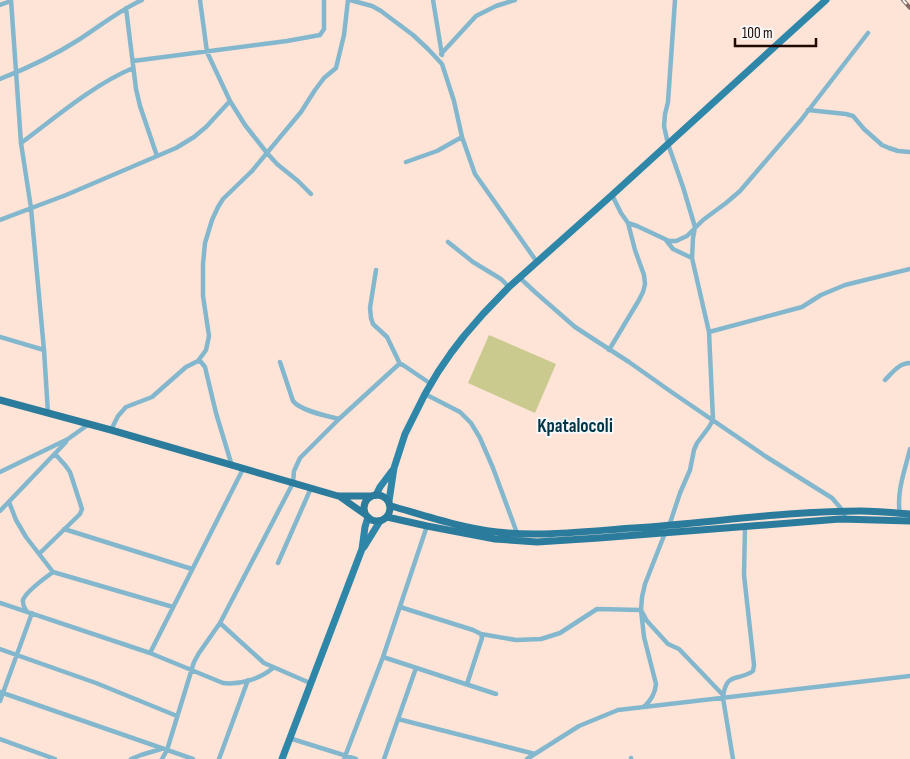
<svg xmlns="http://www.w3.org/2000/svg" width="910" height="759" font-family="'Sofia Sans Condensed',sans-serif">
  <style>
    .green { fill: #cac98e }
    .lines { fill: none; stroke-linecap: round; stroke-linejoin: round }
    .minor { stroke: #83b7ce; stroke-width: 4.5 }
    .primary { stroke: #2e86a8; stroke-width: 7 }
    .trunk { stroke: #2b7c9c; stroke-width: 7 }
    .rail-casing { stroke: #80685e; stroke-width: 4 }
    .rail { stroke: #f7f7f7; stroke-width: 2; stroke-dasharray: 5.5; stroke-linecap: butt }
    .labels { text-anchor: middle; stroke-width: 4; stroke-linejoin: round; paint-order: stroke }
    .neighbourhood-label { font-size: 19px; font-weight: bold; fill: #003547; stroke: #f7f7f7 }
  </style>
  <rect width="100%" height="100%" fill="#fee4d7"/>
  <!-- green -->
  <path class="green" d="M 489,335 L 556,364 L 535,413 L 468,383 Z"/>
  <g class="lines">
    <!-- minor -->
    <path class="minor" d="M 11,0 L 21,143 L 31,208 L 44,350 L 48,413
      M 200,0 L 207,52 L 230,101 L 245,125 L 267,153 L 277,164 L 298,181 L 311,194
      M 350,0 L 372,6 L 381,11 L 413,35 L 428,49 L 442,64 L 454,101 L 462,137 L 475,174 L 537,262
      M 433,0 L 442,55
      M 0,5 L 11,1
      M 126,8 L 136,89 L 140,106 L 157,156
      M 441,54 L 476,16 L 496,6 L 515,0
      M 133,61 L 287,41 L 320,35 L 324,29 L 324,0
      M 0,79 C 28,68 55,55 80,39 C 100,26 120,10 142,0
      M 808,110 L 846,114 L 853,116 L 864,129 L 882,145 L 889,148 L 898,151 L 910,152
      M 21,143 C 56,117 93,85 133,68
      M 406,162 L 437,151 L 462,137
      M 0,220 L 66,195 L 176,148 L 194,137 L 206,127 L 230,101
      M 628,223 L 637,226 L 669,241 L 676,241 L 687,236 L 703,220 L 726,203 L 740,191 L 801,120 L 868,33
      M 666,240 L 673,249 L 692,258
      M 448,242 L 473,262 L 501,279 L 509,287
      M 376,270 L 370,308 L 371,318 L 373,324 L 387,337 L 400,364
      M 520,278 L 535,292 L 575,327 L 598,342 L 629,362 L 670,391 L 765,456 L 832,498 L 844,512 L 845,519
      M 709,332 L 802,307 L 821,295 L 845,285 L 910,269
      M 0,337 L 44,350
      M 609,350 L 639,300 L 643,292 L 645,284 L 644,275 L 635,250 L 628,223 L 621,213 L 612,195
      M 198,361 L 206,350 L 209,336 L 203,296 L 203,264 L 205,243 L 212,220 L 218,207 L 223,199 L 252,171 L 301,112 L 315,90 L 324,78 L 336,68 L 344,35 L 348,0
      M 280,362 L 293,401 C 301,411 327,416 339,419
      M 885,380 C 892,373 899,363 910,363
      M 425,394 L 460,412 L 471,423 L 480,438 L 493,468 L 517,533
      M 111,430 L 118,416 L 126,407 L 152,397 L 186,367 L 198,361 L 201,362 L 205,367 L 216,413 L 232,466
      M 0,472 L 68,439 L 89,424
      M 9,502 L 16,520 L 26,537 L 53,572 L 173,607
      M 0,511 L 66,442
      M 900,514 C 896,493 905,470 910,449
      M 669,526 L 680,493 L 690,470 L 694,450 L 697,443 L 709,427 L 713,420 L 709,332 L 692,258 L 693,238 L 695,227 L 683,187 L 668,144 L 664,126 L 665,114 L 668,102 L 675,0
      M 64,529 L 192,569
      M 39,554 L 80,514 L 82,509 L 70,472 L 65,465 L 55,454
      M 278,563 L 311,488
      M 0,603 L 150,653 L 223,683 C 240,685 260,679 273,668
      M 400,607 L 473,630 L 481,634 L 482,638 L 467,684
      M 27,612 C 25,608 22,605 23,600 C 26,591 45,578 53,572
      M 220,623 L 264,663 L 310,683
      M 481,634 L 516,640 L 541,639 L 560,633 L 597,609 L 641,610 L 647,621 L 668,644 L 679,649 L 723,695
      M 0,649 L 96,683 L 177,716
      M 150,653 L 243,469
      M 383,657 L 496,694
      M 0,692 L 193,759
      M 0,701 L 32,613
      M 644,707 C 651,700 655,694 656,684 L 644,637 L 641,610 L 642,597 L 645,584 L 665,533
      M 398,719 L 535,754
      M 289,738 L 356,759
      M 0,739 L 55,759
      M 631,758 L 631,759
      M 131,759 L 141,755 L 161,749
      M 162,759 L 167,750 L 194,662 L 199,653 L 220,623 L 293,483 L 294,471 L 300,458 L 339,419 L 398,365 L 400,364 L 403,365 L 431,384
      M 219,759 L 248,680
      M 344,759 L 383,657 L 427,526
      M 384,759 L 416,668
      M 527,759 L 579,726 L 618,710 L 910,676
      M 733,759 L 723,698 C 726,671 737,682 753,671 L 754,665 L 744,575 L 745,527"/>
    <!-- primary -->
    <path class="primary" d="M 376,495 L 380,487 L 392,471
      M 389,501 L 394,468 L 405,434 L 425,394 L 438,372 L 451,353 L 464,336 L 483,314 L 509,287 L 612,195 L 826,0
      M 364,547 L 380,521
      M 282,759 L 362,549 L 365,527 L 368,517"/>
    <!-- trunk -->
    <path class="trunk" d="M 0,400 L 111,430 L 338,496 L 371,496
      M364 508a13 13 0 1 1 26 0a13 13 0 1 1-26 0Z
      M 339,496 L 366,515
      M 391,506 C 426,516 461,528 497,532 C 542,537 589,531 634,528 C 709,523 785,511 861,511 C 877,511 894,513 910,514
      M 387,517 L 427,526 L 495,539 L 537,542 L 599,538 L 840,519 L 910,521"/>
    <defs>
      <path id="rail" d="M 903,0 L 910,8"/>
    </defs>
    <!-- rail casing -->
    <use href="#rail" class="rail-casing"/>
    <!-- rail -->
    <use href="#rail" class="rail"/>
  </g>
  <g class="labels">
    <!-- neighbourhood labels -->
    <g class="neighbourhood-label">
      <text x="575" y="432">Kpatalocoli</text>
    </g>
  </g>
  <!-- scale -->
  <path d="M735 38v8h81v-8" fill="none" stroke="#1f0901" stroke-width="2.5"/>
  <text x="742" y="38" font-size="15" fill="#1f0901" stroke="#f7f7f7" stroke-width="4" paint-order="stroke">100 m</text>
</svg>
